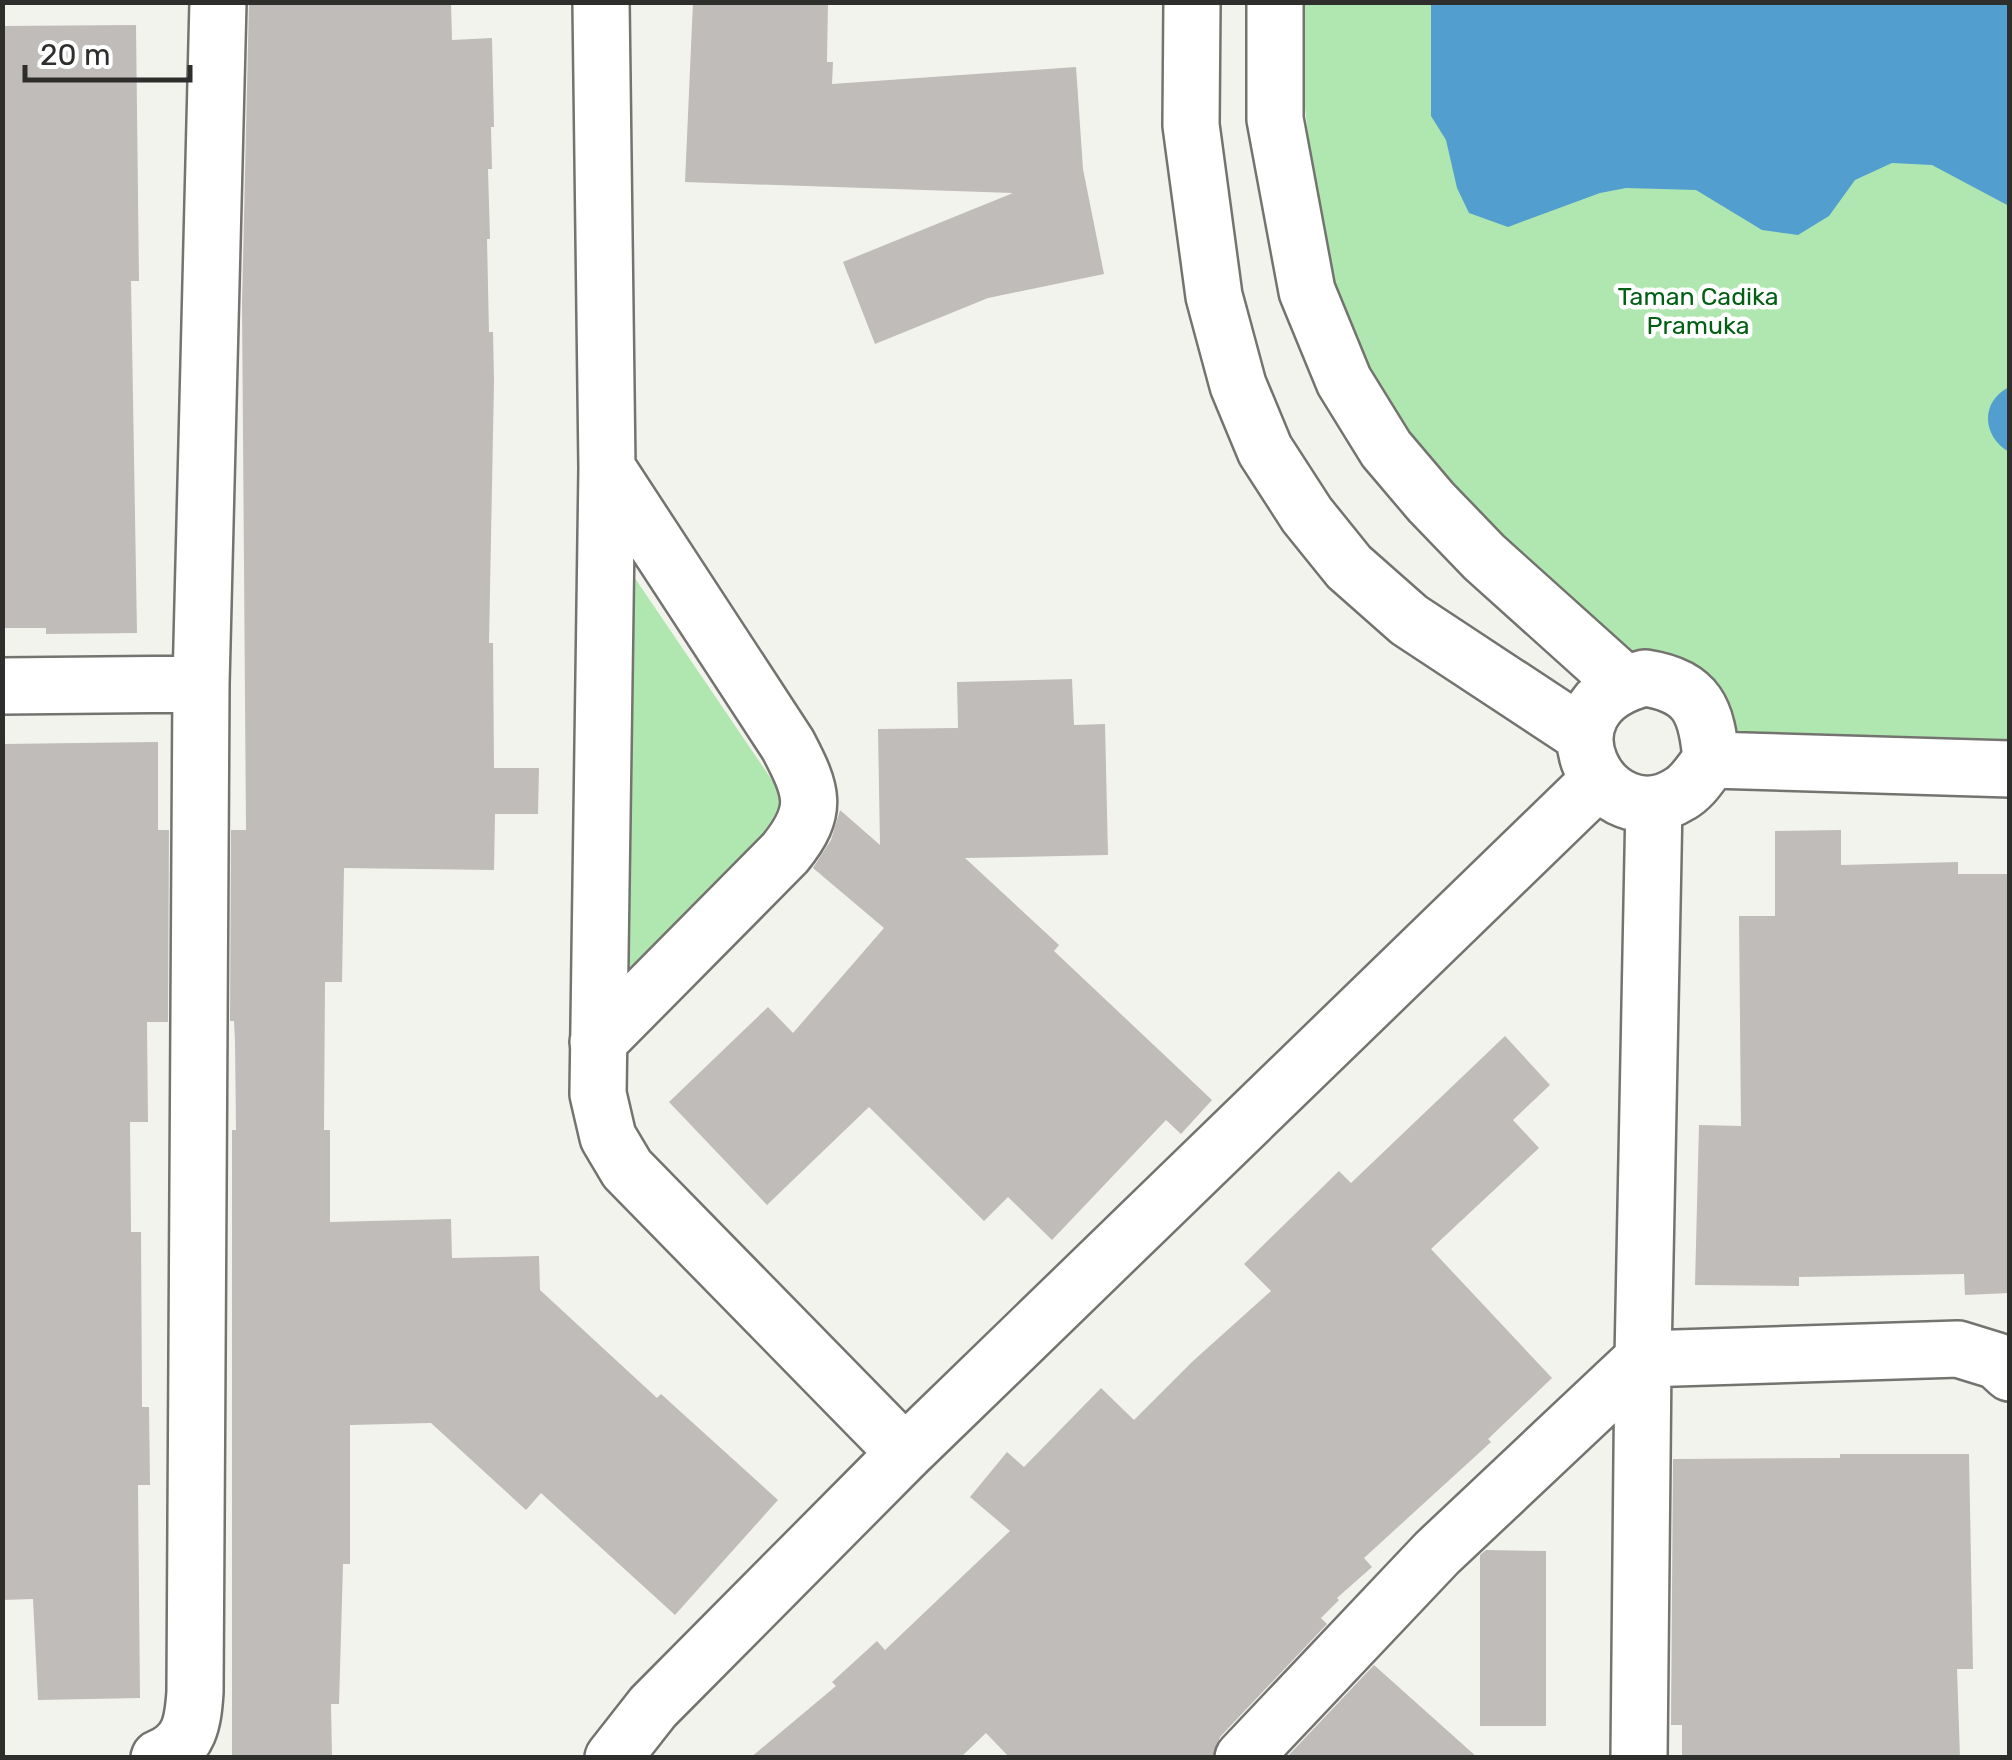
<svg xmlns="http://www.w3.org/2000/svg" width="2012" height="1760" font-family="Rubik,sans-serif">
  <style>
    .green { fill: #b0e7b0 }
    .water { fill: #529ecf }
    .building { fill: #bfbcb9 }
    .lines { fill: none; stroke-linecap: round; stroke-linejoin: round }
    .street-casing { stroke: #747370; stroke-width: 60 }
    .street { stroke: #fff; stroke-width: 55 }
    .labels { text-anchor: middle; stroke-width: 9; stroke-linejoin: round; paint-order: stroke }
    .park-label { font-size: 25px; fill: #025f13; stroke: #fff }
  </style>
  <rect width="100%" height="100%" fill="#f3f3ee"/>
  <!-- green -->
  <path class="green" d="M 1301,3 L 2009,3 L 2009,739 L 1733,738 L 1624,658 L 1399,435 L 1352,349 L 1317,218 L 1300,61 Z
    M 628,568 L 793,811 L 620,988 Z"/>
  <!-- water -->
  <path class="water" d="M 1431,3 L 2009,3 L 2009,206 L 1932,165 L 1892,163 L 1855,180 L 1829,216 L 1798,235 L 1762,230 L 1696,190 L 1626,188 L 1600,193 L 1508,227 L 1469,213 L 1457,188 L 1446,140 L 1431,116 Z
    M 2009,387 L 2009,452 C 1982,436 1980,402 2009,387 Z"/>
  <!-- building -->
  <path class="building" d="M 249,2 L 451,2 L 452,40 L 492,38 L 494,127 L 491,127 L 492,169 L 488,169 L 490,239 L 487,239 L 489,332 L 493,332 L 494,381 L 489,643 L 493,643 L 494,768 L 539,768 L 538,814 L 495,814 L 494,870 L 344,868 L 342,982 L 325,982 L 324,1130 L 330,1130 L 330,1222 L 451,1219 L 452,1258 L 539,1256 L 540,1290 L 657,1398 L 661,1394 L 778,1500 L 675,1615 L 541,1493 L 526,1510 L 431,1423 L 350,1425 L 350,1564 L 343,1564 L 339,1704 L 331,1704 L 332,1758 L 232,1758 L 232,1130 L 236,1130 L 235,1041 L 234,1021 L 230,1021 L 231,830 L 246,830 L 242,303 Z
    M 693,2 L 828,2 L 827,62 L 833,62 L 832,84 L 1076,67 L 1083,169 L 1104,274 L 988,298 L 875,344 L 843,262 L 1013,193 L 685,182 Z
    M 136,25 L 139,281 L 131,281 L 137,633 L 46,634 L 46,628 L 2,628 L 2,26 Z
    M 1072,679 L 1074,725 L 1105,724 L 1108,855 L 965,858 L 1059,945 L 1054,951 L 1212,1100 L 1181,1134 L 1166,1120 L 1052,1240 L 1008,1197 L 984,1221 L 869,1107 L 767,1205 L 669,1102 L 768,1007 L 793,1033 L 884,928 L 813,868 L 831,840 L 840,810 L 880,845 L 878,729 L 958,728 L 957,682 Z
    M 158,742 L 158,830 L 169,830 L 168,1022 L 147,1022 L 148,1122 L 130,1122 L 131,1232 L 141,1232 L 142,1407 L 149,1407 L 150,1485 L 138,1485 L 140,1698 L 38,1700 L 33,1599 L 2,1600 L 2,744 Z
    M 1841,830 L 1841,865 L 1958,862 L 1958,874 L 2010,874 L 2010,1293 L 1965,1295 L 1964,1274 L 1799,1277 L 1799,1286 L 1695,1285 L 1699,1125 L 1741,1126 L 1739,916 L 1775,916 L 1775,831 Z
    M 1505,1036 L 1550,1085 L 1513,1120 L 1539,1148 L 1431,1249 L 1552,1378 L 1488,1439 L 1491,1442 L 1364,1558 L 1372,1567 L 1337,1598 L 1339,1600 L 1321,1618 L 1327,1624 L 1220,1737 L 1213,1758 L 1010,1758 L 986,1733 L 960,1758 L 750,1758 L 836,1686 L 832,1682 L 877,1641 L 885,1650 L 1010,1531 L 970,1497 L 1007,1452 L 1024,1467 L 1101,1388 L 1134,1420 L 1193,1361 L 1271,1291 L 1244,1264 L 1339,1171 L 1351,1183 Z
    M 1840,1454 L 1969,1454 L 1973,1669 L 1957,1669 L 1960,1758 L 1682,1758 L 1682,1725 L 1671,1725 L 1673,1459 L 1840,1458 Z
    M 1486,1550 L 1546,1551 L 1546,1726 L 1480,1726 L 1480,1555 Z
    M 1374,1665 L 1478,1758 L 1286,1758 Z"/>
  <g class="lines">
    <defs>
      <path id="street" d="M 601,2 L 607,468 L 598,1094 L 608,1137 L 627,1169 L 905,1453
        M 1192,2 L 1191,125 L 1214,296 L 1238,385 L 1265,450 L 1307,515 L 1349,567 L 1409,620 L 1585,736
        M 1275,2 L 1275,119 L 1307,291 L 1344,381 L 1386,449 L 1431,502 L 1484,557 L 1624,683
        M 1645,678 C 1698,686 1707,711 1711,760 C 1701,772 1694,786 1680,794 C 1604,842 1529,706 1645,678 Z
        M 2,686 L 201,684
        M 1711,760 L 2010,769
        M 598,1042 L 785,853 C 820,810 812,791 788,745 L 607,468
        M 159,1758 C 190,1746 193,1722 195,1692 L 201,684 L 218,2
        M 613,1758 L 653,1707 L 905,1453 L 1599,780
        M 1243,1758 L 1437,1553 L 1643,1359 L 1958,1349 L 1997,1361 L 2010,1373
        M 1639,1758 L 1643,1359 L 1654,804"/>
    </defs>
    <!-- street casing -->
    <use href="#street" class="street-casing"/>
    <!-- street -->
    <use href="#street" class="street"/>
  </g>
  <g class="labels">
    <!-- park labels -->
    <g class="park-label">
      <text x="1698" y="305">Taman Cadika<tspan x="1698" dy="29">Pramuka</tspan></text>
    </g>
  </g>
  <!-- border -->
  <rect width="2012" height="1760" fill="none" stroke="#2e2e2c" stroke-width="10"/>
  <!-- scale -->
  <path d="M25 65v15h165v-15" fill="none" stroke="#2e2e2c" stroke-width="5"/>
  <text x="40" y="65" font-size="30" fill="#2e2e2c" stroke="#ffffff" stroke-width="8" paint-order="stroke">20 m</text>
</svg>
